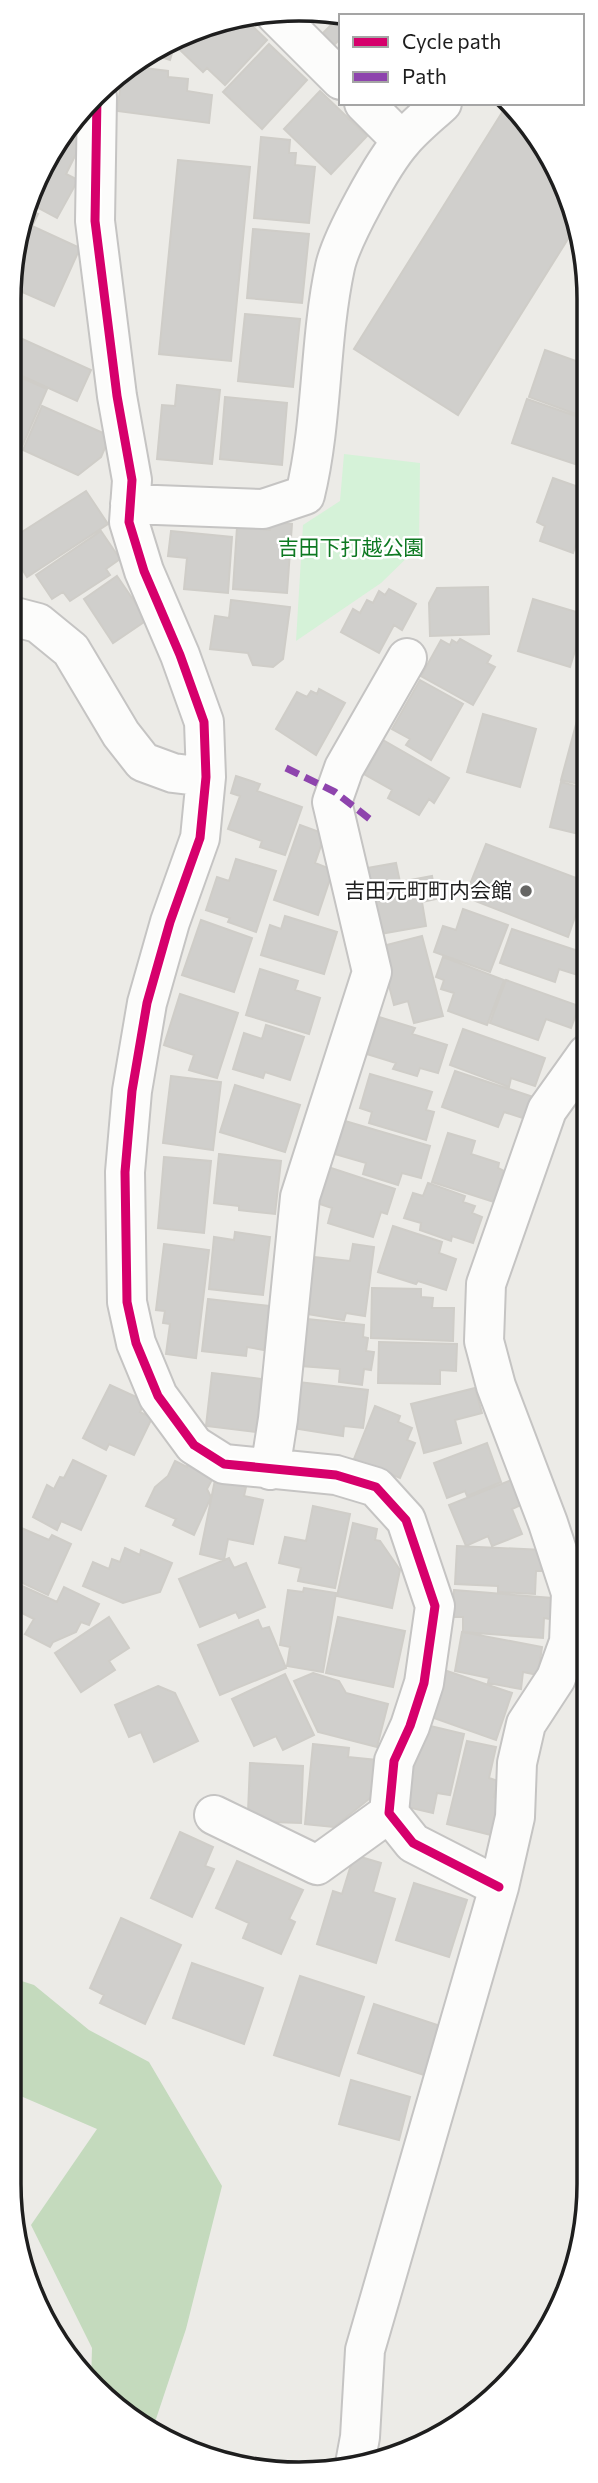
<svg xmlns="http://www.w3.org/2000/svg" width="598" height="2483" font-family="Commissioner,'Noto Sans JP',sans-serif">
  <style>
    .forest { fill: #c4dabd }
    .park { fill: #d5f2d8 }
    .building { fill: #d0cfcc; stroke: #cfcdc8; stroke-width: 2 }
    .lines { fill: none; stroke-linecap: round; stroke-linejoin: round }
    .minor-casing { stroke: #c5c4c3; stroke-width: 42 }
    .minor { stroke: #fcfcfb; stroke-width: 38 }
    .quiet { stroke: #8e44ad; stroke-width: 7; stroke-dasharray: 14 7; stroke-linecap: butt }
    .cycleway-casing { stroke: #fff; stroke-width: 13 }
    .cycleway { stroke: #d6006c; stroke-width: 9 }
    .poi-dot { fill: #666664; stroke: #fff; stroke-width: 2.5 }
    .labels { text-anchor: middle; stroke-width: 5; stroke-linejoin: round; paint-order: stroke }
    .park-label { font-size: 21px; fill: #0e7922; stroke: #fff }
    .poi-label { font-size: 21px; fill: #1e1e1e; stroke: #fff; text-anchor: end }
    .rim { fill: none; stroke: #1e1e1e; stroke-width: 3.5 }
  </style>
  <rect width="100%" height="100%" fill="#ecebe7"/>
  <!-- forest -->
  <path class="forest" d="M 9,1977 L 34,1985 L 89,2030 L 149,2062 L 222,2186 L 186,2329 L 154,2425 L 184,2448 L 170,2444 L 91,2383 L 92,2348 L 31,2225 L 97,2129 L 9,2091 Z"/>
  <!-- park -->
  <path class="park" d="M 344,454 L 420,463 L 419,546 L 381,583 L 296,641 L 303,525 L 340,501 Z"/>
  <!-- building -->
  <path class="building" d="M 343,13 L 352,16 L 341,16 L 341,38 L 334,45 L 323,33 Z
    M 243,17 L 267,40 L 225,85 L 207,68 L 203,72 L 178,48 L 190,36 L 224,19 Z
    M 175,43 L 170,60 L 152,54 Z
    M 269,44 L 307,80 L 262,129 L 223,92 Z
    M 128,66 L 168,71 L 168,77 L 188,79 L 187,91 L 212,95 L 209,123 L 117,111 L 123,68 Z
    M 320,91 L 367,136 L 331,174 L 284,129 Z
    M 508,103 L 511,103 L 559,171 L 576,226 L 458,415 L 354,349 Z
    M 69,130 L 84,138 L 66,174 L 78,180 L 57,218 L 31,204 L 48,154 Z
    M 261,137 L 290,140 L 289,153 L 296,153 L 295,165 L 315,167 L 309,223 L 254,218 Z
    M 178,160 L 250,167 L 231,361 L 159,354 Z
    M 29,210 L 38,214 L 32,226 L 80,248 L 54,306 L 11,287 L 11,261 Z
    M 253,229 L 309,234 L 302,303 L 247,298 Z
    M 245,314 L 300,319 L 293,387 L 238,381 Z
    M 20,338 L 91,370 L 77,401 L 11,371 L 11,357 Z
    M 545,350 L 587,365 L 587,418 L 529,397 Z
    M 11,373 L 47,389 L 21,449 L 11,445 Z
    M 177,385 L 220,390 L 212,464 L 157,459 L 162,405 L 175,406 Z
    M 225,397 L 287,403 L 282,465 L 220,459 Z
    M 527,399 L 587,420 L 587,455 L 579,452 L 575,464 L 512,443 Z
    M 42,406 L 110,436 L 101,457 L 78,475 L 23,450 Z
    M 11,459 L 21,463 L 11,487 Z
    M 553,478 L 587,490 L 587,544 L 577,541 L 573,553 L 540,541 L 545,526 L 537,522 Z
    M 86,491 L 108,524 L 27,577 L 11,551 L 11,539 Z
    M 271,522 L 292,524 L 287,593 L 233,589 L 237,527 L 270,530 Z
    M 101,531 L 120,559 L 106,569 L 110,575 L 70,601 L 63,592 L 52,599 L 36,575 Z
    M 171,531 L 232,537 L 228,593 L 184,589 L 187,558 L 168,556 Z
    M 117,576 L 147,620 L 113,643 L 84,599 Z
    M 488,587 L 489,634 L 430,636 L 429,603 L 437,588 Z
    M 389,589 L 416,604 L 402,630 L 394,625 L 379,653 L 341,632 L 353,609 L 360,613 L 367,600 L 373,603 L 379,591 L 385,595 Z
    M 533,599 L 586,615 L 570,667 L 518,651 Z
    M 231,600 L 290,607 L 283,659 L 273,667 L 253,665 L 248,653 L 210,649 L 215,616 L 229,618 Z
    M 460,639 L 491,656 L 487,663 L 495,667 L 473,705 L 421,676 L 441,640 L 450,645 L 452,640 L 457,643 Z
    M 420,680 L 463,704 L 431,760 L 406,745 L 410,739 L 392,729 Z
    M 319,689 L 345,703 L 316,755 L 276,729 L 297,692 L 307,697 L 311,691 L 317,694 Z
    M 581,706 L 587,707 L 587,786 L 561,780 Z
    M 483,714 L 536,729 L 520,787 L 467,772 Z
    M 383,740 L 449,778 L 434,803 L 429,799 L 419,815 L 388,798 L 392,790 L 364,774 Z
    M 236,776 L 260,784 L 257,791 L 302,807 L 285,855 L 260,847 L 262,841 L 228,829 L 240,796 L 231,793 Z
    M 561,782 L 587,789 L 587,836 L 550,827 Z
    M 300,825 L 325,834 L 315,863 L 333,870 L 318,915 L 274,900 Z
    M 486,844 L 587,882 L 568,937 L 465,897 Z
    M 236,859 L 276,871 L 256,932 L 228,922 L 230,918 L 206,910 L 217,877 L 229,881 Z
    M 396,863 L 400,882 L 432,876 L 436,899 L 422,902 L 426,926 L 380,934 L 367,868 Z
    M 463,909 L 508,925 L 490,972 L 434,952 L 443,926 L 456,930 Z
    M 285,916 L 337,932 L 324,974 L 261,955 L 270,925 L 281,929 Z
    M 201,920 L 252,938 L 234,992 L 182,975 Z
    M 512,929 L 587,954 L 581,976 L 559,969 L 555,982 L 500,963 Z
    M 422,936 L 443,1016 L 414,1023 L 408,1001 L 394,1005 L 379,947 Z
    M 443,957 L 504,980 L 487,1025 L 448,1011 L 454,993 L 441,989 L 444,980 L 436,977 Z
    M 260,969 L 298,981 L 295,990 L 320,998 L 309,1034 L 246,1015 Z
    M 506,980 L 579,1006 L 571,1028 L 546,1019 L 538,1040 L 490,1023 Z
    M 180,994 L 238,1013 L 217,1078 L 189,1070 L 194,1055 L 164,1045 Z
    M 379,1017 L 415,1028 L 412,1034 L 447,1045 L 438,1073 L 420,1068 L 417,1076 L 393,1069 L 396,1063 L 367,1054 Z
    M 266,1025 L 304,1037 L 290,1080 L 265,1072 L 263,1078 L 233,1069 L 244,1033 L 262,1039 Z
    M 463,1029 L 545,1058 L 535,1086 L 511,1078 L 509,1087 L 450,1065 Z
    M 455,1071 L 536,1098 L 529,1120 L 504,1112 L 498,1127 L 442,1107 Z
    M 370,1074 L 432,1092 L 426,1110 L 434,1112 L 426,1140 L 369,1123 L 372,1112 L 360,1108 Z
    M 171,1076 L 221,1082 L 213,1150 L 163,1143 Z
    M 235,1085 L 300,1105 L 285,1152 L 220,1132 Z
    M 345,1121 L 430,1146 L 421,1178 L 402,1173 L 398,1185 L 363,1174 L 366,1163 L 335,1154 Z
    M 448,1133 L 475,1141 L 471,1154 L 499,1163 L 498,1168 L 504,1171 L 494,1202 L 432,1182 Z
    M 219,1154 L 281,1161 L 275,1214 L 239,1210 L 239,1206 L 214,1203 Z
    M 164,1157 L 211,1161 L 204,1233 L 158,1228 Z
    M 328,1167 L 395,1189 L 387,1214 L 381,1212 L 373,1237 L 328,1223 L 332,1208 L 317,1203 Z
    M 428,1183 L 465,1196 L 463,1202 L 475,1206 L 472,1213 L 482,1217 L 473,1243 L 452,1236 L 451,1241 L 420,1230 L 421,1223 L 404,1218 L 413,1193 L 423,1196 Z
    M 393,1226 L 442,1242 L 439,1253 L 456,1259 L 446,1290 L 418,1281 L 416,1284 L 378,1272 Z
    M 235,1232 L 270,1237 L 263,1295 L 209,1289 L 214,1237 L 234,1240 Z
    M 164,1244 L 209,1250 L 196,1358 L 166,1354 L 170,1324 L 163,1323 L 165,1311 L 156,1310 Z
    M 353,1244 L 374,1247 L 365,1316 L 346,1313 L 344,1320 L 307,1314 L 315,1257 L 350,1261 Z
    M 372,1288 L 421,1289 L 421,1297 L 433,1298 L 432,1308 L 454,1308 L 453,1341 L 371,1338 Z
    M 208,1299 L 269,1306 L 264,1350 L 247,1347 L 246,1356 L 202,1351 Z
    M 307,1319 L 364,1325 L 363,1337 L 368,1338 L 366,1351 L 374,1352 L 371,1370 L 364,1369 L 362,1385 L 339,1382 L 340,1369 L 301,1366 Z
    M 379,1342 L 457,1344 L 456,1371 L 440,1370 L 440,1384 L 378,1383 Z
    M 212,1373 L 262,1379 L 256,1432 L 206,1426 Z
    M 298,1382 L 368,1390 L 363,1428 L 344,1426 L 343,1436 L 292,1428 Z
    M 110,1385 L 145,1401 L 140,1412 L 152,1418 L 134,1455 L 109,1444 L 106,1450 L 83,1438 Z
    M 475,1388 L 482,1413 L 455,1420 L 461,1443 L 424,1453 L 411,1404 Z
    M 375,1406 L 400,1416 L 398,1422 L 412,1428 L 407,1440 L 415,1443 L 400,1478 L 354,1459 Z
    M 487,1443 L 501,1482 L 467,1496 L 465,1491 L 447,1498 L 434,1463 Z
    M 73,1460 L 106,1476 L 81,1530 L 61,1521 L 57,1530 L 33,1517 L 47,1485 L 54,1489 L 60,1477 L 64,1478 Z
    M 175,1461 L 187,1467 L 189,1462 L 215,1474 L 207,1489 L 211,1497 L 194,1535 L 173,1525 L 176,1519 L 146,1506 L 155,1487 L 168,1476 Z
    M 514,1479 L 525,1503 L 512,1509 L 522,1534 L 492,1546 L 488,1536 L 466,1546 L 449,1505 Z
    M 215,1480 L 246,1487 L 244,1496 L 263,1500 L 253,1544 L 228,1539 L 224,1560 L 200,1554 Z
    M 313,1506 L 350,1514 L 335,1588 L 298,1581 L 301,1568 L 279,1563 L 285,1537 L 306,1541 Z
    M 353,1523 L 377,1529 L 375,1540 L 380,1541 L 400,1570 L 392,1608 L 337,1596 Z
    M 19,1527 L 49,1540 L 52,1535 L 71,1544 L 48,1595 L 10,1577 L 10,1547 Z
    M 457,1546 L 543,1550 L 542,1571 L 536,1571 L 535,1594 L 498,1592 L 498,1586 L 455,1584 Z
    M 125,1548 L 140,1555 L 141,1550 L 172,1563 L 160,1592 L 123,1603 L 83,1586 L 93,1562 L 109,1569 L 112,1559 L 120,1562 Z
    M 229,1558 L 234,1568 L 246,1563 L 265,1607 L 239,1618 L 236,1612 L 200,1627 L 179,1579 Z
    M 22,1586 L 57,1602 L 64,1587 L 99,1604 L 89,1625 L 81,1622 L 76,1632 L 53,1642 L 50,1647 L 25,1634 L 34,1619 L 18,1611 L 15,1602 Z
    M 304,1588 L 336,1593 L 323,1672 L 287,1666 L 290,1647 L 280,1645 L 288,1590 L 303,1592 Z
    M 454,1590 L 552,1598 L 550,1619 L 544,1618 L 543,1638 L 463,1632 L 463,1617 L 452,1617 Z
    M 109,1617 L 129,1648 L 109,1661 L 115,1670 L 81,1692 L 55,1653 Z
    M 338,1617 L 405,1631 L 393,1687 L 326,1673 Z
    M 258,1620 L 262,1629 L 269,1627 L 286,1668 L 220,1695 L 198,1645 Z
    M 462,1632 L 542,1647 L 538,1675 L 523,1672 L 521,1689 L 488,1683 L 489,1678 L 455,1671 Z
    M 444,1670 L 512,1693 L 496,1740 L 428,1716 Z
    M 313,1673 L 339,1681 L 346,1693 L 388,1704 L 377,1747 L 318,1732 L 294,1681 Z
    M 285,1674 L 314,1735 L 283,1750 L 276,1736 L 254,1746 L 232,1699 Z
    M 158,1686 L 175,1693 L 198,1741 L 154,1762 L 141,1732 L 129,1737 L 115,1705 Z
    M 422,1724 L 464,1734 L 450,1795 L 437,1793 L 433,1813 L 403,1806 Z
    M 467,1741 L 496,1747 L 489,1778 L 498,1781 L 494,1797 L 500,1799 L 491,1835 L 447,1824 Z
    M 313,1744 L 349,1748 L 348,1757 L 377,1760 L 374,1795 L 334,1827 L 305,1824 Z
    M 250,1763 L 303,1766 L 301,1823 L 271,1822 L 248,1812 Z
    M 180,1832 L 213,1847 L 205,1866 L 214,1869 L 192,1917 L 151,1898 Z
    M 354,1855 L 381,1863 L 373,1892 L 395,1899 L 376,1963 L 317,1944 L 333,1891 L 342,1894 Z
    M 237,1861 L 303,1890 L 289,1919 L 295,1922 L 281,1954 L 243,1938 L 249,1923 L 216,1908 Z
    M 414,1883 L 467,1900 L 449,1957 L 396,1940 Z
    M 121,1918 L 181,1945 L 145,2024 L 100,2003 L 104,1995 L 90,1988 Z
    M 192,1963 L 263,1988 L 244,2044 L 173,2018 Z
    M 300,1976 L 364,1997 L 339,2076 L 274,2055 Z
    M 374,2004 L 446,2028 L 430,2077 L 358,2053 Z
    M 351,2080 L 410,2097 L 399,2140 L 339,2124 Z"/>
  <g class="lines">
    <defs>
      <path id="minor" d="M 276,15 L 341,80
        M 97,97 L 95,221 L 117,396 L 132,480 L 129,522 L 144,571 L 180,655 L 204,722 L 206,777 L 200,838 L 170,922 L 147,1003 L 132,1091 L 125,1172 L 127,1302 L 136,1343 L 158,1396 L 194,1445 L 224,1464 L 336,1475 L 376,1487 L 406,1520 L 435,1606 L 424,1683 L 410,1726 L 394,1761 L 389,1813 L 413,1843 L 499,1887
        M 364,103 L 402,141
        M 130,504 L 263,509 L 305,495 C 323,421 319,342 335,267 C 341,239 383,162 403,140 C 414,127 429,115 442,103
        M 11,616 L 38,623 L 71,650 L 121,734 L 143,762 L 173,773 L 206,777
        M 270,1470 L 278,1419 L 300,1197 L 372,972 L 332,802 L 344,768 L 407,658
        M 214,1815 L 317,1865 L 389,1813
        M 355,2464 L 360,2437 L 365,2350 L 499,1887 L 515,1817 L 517,1763 L 526,1724 L 556,1678 L 569,1642 L 571,1593 L 548,1523 L 496,1386 L 484,1341 L 486,1284 L 547,1110 L 587,1054"/>
    </defs>
    <!-- minor casing -->
    <use href="#minor" class="minor-casing"/>
    <!-- minor -->
    <use href="#minor" class="minor"/>
    <!-- quiet -->
    <path class="quiet" d="M 286,768 L 335,792 L 371,820"/>
    <defs>
      <path id="cycleway" d="M 97,97 L 95,221 L 117,396 L 132,480 L 129,522 L 144,571 L 180,655 L 204,722 L 206,777 L 200,838 L 170,922 L 147,1003 L 132,1091 L 125,1172 L 127,1302 L 136,1343 L 158,1396 L 194,1445 L 224,1464 L 336,1475 L 376,1487 L 406,1520 L 435,1606 L 424,1683 L 410,1726 L 394,1761 L 389,1813 L 413,1843 L 499,1887"/>
    </defs>
    <!-- cycleway casing -->
    <use href="#cycleway" class="cycleway-casing"/>
    <!-- cycleway -->
    <use href="#cycleway" class="cycleway"/>
  </g>
  <!-- markers -->
  <circle class="poi-dot" cx="526" cy="891" r="7"/>
  <g class="labels">
    <!-- park labels -->
    <g class="park-label">
      <text x="351" y="555">吉田下打越公園</text>
    </g>
    <!-- poi labels -->
    <g class="poi-label">
      <text x="512" y="898">吉田元町町内会館</text>
    </g>
  </g>
  <!-- crop -->
  <path d="M0 0H598V2483H0ZM299 21H299A278 278 0 0 1 577 299V2184A278 278 0 0 1 299 2462H299A278 278 0 0 1 21 2184V299A278 278 0 0 1 299 21Z" fill="#fff" fill-rule="evenodd"/>
  <path class="rim" d="M299 21H299A278 278 0 0 1 577 299V2184A278 278 0 0 1 299 2462H299A278 278 0 0 1 21 2184V299A278 278 0 0 1 299 21Z"/>
  <!-- legend -->
  <rect x="339" y="14" width="245" height="91" fill="#ffffff" stroke="#a5a5a5" stroke-width="2"/>
  <rect x="353" y="37" width="35" height="10" fill="#d6006c" stroke="#a5a5a5" stroke-width="2"/>
  <text x="402" y="49" font-size="21" fill="#1e1e1e">Cycle path</text>
  <rect x="353" y="72" width="35" height="10" fill="#8e44ad" stroke="#a5a5a5" stroke-width="2"/>
  <text x="402" y="84" font-size="21" fill="#1e1e1e">Path</text>
</svg>
